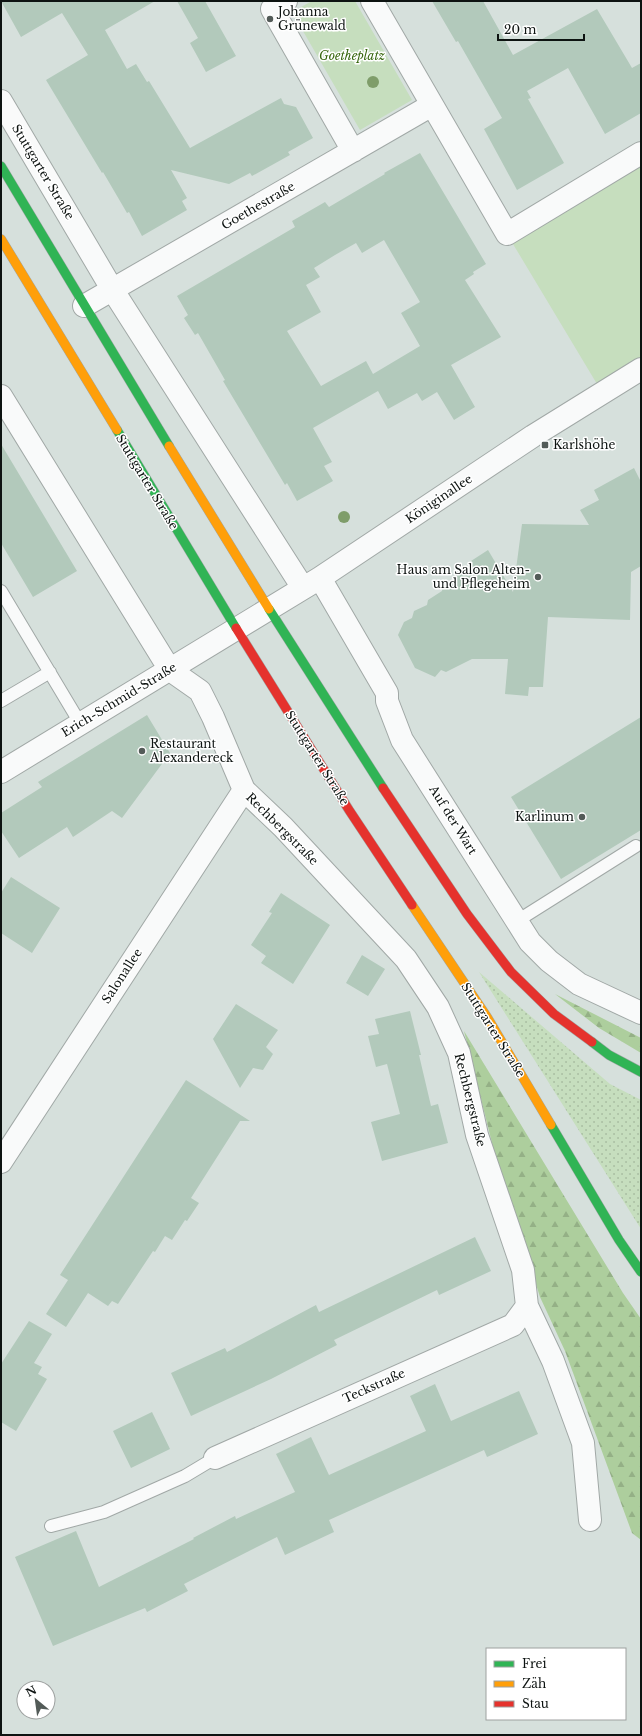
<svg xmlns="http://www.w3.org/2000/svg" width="642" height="1736" font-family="'Libre Baskerville',serif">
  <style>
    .grass { fill: url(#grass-dots) }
    .forest { fill: url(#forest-firs) }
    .park { fill: #c6debe }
    .building { fill: #b2c9bb; fill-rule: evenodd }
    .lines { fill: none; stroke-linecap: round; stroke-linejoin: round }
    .lane-casing { stroke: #a1a8a6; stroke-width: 14 }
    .street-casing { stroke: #a1a8a6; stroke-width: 24 }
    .fast-casing { stroke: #a1a8a6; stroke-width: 10 }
    .slow-casing { stroke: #a1a8a6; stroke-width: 10 }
    .jam-casing { stroke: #a1a8a6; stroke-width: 10 }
    .lane { stroke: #f9fafa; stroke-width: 12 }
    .street { stroke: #f9fafa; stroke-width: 22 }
    .fast { stroke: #30b455; stroke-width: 9 }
    .slow { stroke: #ff9f0a; stroke-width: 9 }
    .jam { stroke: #e5322d; stroke-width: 9 }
    .tree { fill: #7f9d6a }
    .poi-dot { fill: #535b58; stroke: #fff; stroke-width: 1.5 }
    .labels { text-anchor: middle; stroke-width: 3; stroke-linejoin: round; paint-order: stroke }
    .poi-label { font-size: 12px; fill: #0d1311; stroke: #fff; text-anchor: start }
    .park-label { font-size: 12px; font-style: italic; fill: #37660d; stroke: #fff }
    .street-label { font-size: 12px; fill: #0d1311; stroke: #fff }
  </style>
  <defs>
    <pattern id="grass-dots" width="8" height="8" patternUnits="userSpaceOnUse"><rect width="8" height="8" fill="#c6debe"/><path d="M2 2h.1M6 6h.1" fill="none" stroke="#a9bea2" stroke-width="1.8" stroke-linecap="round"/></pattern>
    <pattern id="forest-firs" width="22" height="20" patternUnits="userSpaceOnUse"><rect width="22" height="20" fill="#adce9d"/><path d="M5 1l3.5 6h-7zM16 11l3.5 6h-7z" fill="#94b086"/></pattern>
  </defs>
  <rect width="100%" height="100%" fill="#d6e0dc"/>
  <!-- grass -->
  <path class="grass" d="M 479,972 L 610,1084 L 641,1100 L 641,1229 Z"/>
  <!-- forest -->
  <path class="forest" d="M 555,994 L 641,1038 L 641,1053 L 599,1028 Z
    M 464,1031 L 623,1293 L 641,1319 L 641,1540 L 632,1533 L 565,1351 L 540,1297 L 493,1147 Z"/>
  <!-- park -->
  <path class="park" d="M 312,1 L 355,1 L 412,100 L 360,130 L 292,12 Z
    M 641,153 L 641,369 L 603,394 L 507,234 Z"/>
  <!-- building -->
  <path class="building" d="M 1,1 L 155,1 L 105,30 L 127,69 L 136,64 L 147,82 L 149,81 L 190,148 L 281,98 L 284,104 L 296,107 L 313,138 L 288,152 L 290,155 L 252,176 L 250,173 L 229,184 L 171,170 L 187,198 L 182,201 L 187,210 L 142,236 L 129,212 L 127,213 L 103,172 L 102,173 L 46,80 L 88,55 L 62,13 L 21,37 Z
    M 177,1 L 205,1 L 236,56 L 206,72 L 190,43 L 198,38 Z
    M 432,1 L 483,1 L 513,55 L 597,9 L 632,68 L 641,63 L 641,113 L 605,134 L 568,68 L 527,91 L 531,98 L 528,99 L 564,163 L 517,190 L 484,129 L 502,118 L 458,41 L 456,42 Z
    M 420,153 L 486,264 L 473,272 L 474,274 L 465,280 L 501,337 L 451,365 L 475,407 L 454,420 L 437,392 L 422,401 L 417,393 L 388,409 L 378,391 L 313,428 L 332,462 L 324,466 L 333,481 L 297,501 L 287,483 L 285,485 L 223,381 L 225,380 L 198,333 L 195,335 L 184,318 L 188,315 L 177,296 L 295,227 L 292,221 L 325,202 L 329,207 L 385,174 L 384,173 ZM 384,240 L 420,302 L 401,313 L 420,346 L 373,374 L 366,361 L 321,386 L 287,331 L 321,312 L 306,285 L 320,277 L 314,268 L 335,255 L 356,243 L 362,253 Z
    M 1,444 L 77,571 L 33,597 L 1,543 Z
    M 634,468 L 641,482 L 641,566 L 631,572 L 630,620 L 548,617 L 543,687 L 529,687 L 528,696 L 505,694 L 508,659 L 472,659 L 446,672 L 441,670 L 435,677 L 415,668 L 398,635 L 404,622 L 412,618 L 414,611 L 427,605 L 428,600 L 442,591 L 443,586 L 455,580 L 457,572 L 468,571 L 471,561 L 488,550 L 513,592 L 522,524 L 589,525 L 580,510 L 599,500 L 594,490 Z
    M 147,715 L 170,753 L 122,818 L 112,811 L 73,837 L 67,827 L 19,858 L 1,831 L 1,813 L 42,787 L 38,782 Z
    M 641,717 L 641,830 L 561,879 L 511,797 Z
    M 11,877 L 60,908 L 32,953 L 1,933 L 1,893 Z
    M 281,893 L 330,925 L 293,984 L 261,963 L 266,956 L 251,945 L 272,913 L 269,912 Z
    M 362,955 L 385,969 L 368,996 L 346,983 Z
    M 236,1004 L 278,1030 L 266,1047 L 273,1054 L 263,1070 L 253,1068 L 240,1088 L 213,1039 Z
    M 410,1011 L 421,1055 L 419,1055 L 431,1106 L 438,1104 L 448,1143 L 382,1161 L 371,1122 L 400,1114 L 387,1064 L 376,1067 L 368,1036 L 379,1034 L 375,1019 Z
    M 186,1080 L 250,1121 L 240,1121 L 191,1198 L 199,1203 L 187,1221 L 185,1220 L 172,1240 L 165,1236 L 155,1252 L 153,1251 L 118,1304 L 112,1301 L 108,1306 L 88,1293 L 66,1327 L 46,1314 L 68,1280 L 60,1275 Z
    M 475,1237 L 491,1271 L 439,1295 L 437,1290 L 334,1340 L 337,1345 L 271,1379 L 191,1416 L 171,1373 L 225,1348 L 227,1352 L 316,1305 L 319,1312 Z
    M 29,1321 L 52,1334 L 34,1363 L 42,1367 L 38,1374 L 47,1379 L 16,1431 L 1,1422 L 1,1364 Z
    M 435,1384 L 451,1421 L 519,1391 L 538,1434 L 487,1457 L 484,1450 L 329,1520 L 334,1532 L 285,1555 L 277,1537 L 184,1584 L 188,1591 L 147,1612 L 145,1608 L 53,1646 L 15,1557 L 76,1531 L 99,1587 L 194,1539 L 193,1538 L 235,1516 L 236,1519 L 295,1492 L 276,1454 L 311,1437 L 329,1475 L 426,1431 L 410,1396 Z
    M 152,1412 L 170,1449 L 131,1468 L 113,1431 Z"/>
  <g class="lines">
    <defs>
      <path id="lane" d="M 1,591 L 80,723
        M 1,701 L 50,672
        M 517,921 L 636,846
        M 51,1526 L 104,1512 L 185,1476 L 215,1458"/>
      <path id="street" d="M 286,1 L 272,9 L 353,151
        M 372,1 L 507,234 L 641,153
        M 1,101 L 112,289 L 303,588
        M 84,306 L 432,105
        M 1,396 L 170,670 L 200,691 L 213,717 L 244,790 L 283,827 L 406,959 L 438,1007 L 459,1053 L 477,1135 L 523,1270 L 527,1306 L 553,1361 L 583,1443 L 590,1520
        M 320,578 L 387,693 L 387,701 L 402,740 L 530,942 L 549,961 L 579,984 L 641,1013
        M 1,772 L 320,578 L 533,436 L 641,369
        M 1,1162 L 244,790
        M 215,1458 L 513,1325 L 527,1306"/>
      <path id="fast" d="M 1,166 L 169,446
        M 117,430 L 236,628
        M 269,609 L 383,788
        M 592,1042 L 609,1055 L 641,1072
        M 551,1125 L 619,1240 L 641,1272"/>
      <path id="slow" d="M 1,239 L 117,430
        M 169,446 L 269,609
        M 412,905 L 487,1017 L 551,1125"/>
      <path id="jam" d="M 236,628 L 349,810 L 412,905
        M 383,788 L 467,914 L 511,972 L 554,1014 L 592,1042"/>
    </defs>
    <!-- lane casing -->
    <use href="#lane" class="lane-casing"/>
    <!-- street casing -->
    <use href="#street" class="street-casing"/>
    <!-- fast casing -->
    <use href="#fast" class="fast-casing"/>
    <!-- slow casing -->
    <use href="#slow" class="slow-casing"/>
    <!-- jam casing -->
    <use href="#jam" class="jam-casing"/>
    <!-- lane -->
    <use href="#lane" class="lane"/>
    <!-- street -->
    <use href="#street" class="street"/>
    <!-- fast -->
    <use href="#fast" class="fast"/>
    <!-- slow -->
    <use href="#slow" class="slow"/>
    <!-- jam -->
    <use href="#jam" class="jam"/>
  </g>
  <!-- trees -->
  <g class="tree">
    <circle cx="373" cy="82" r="6"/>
    <circle cx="344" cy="517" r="6"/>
  </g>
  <!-- markers -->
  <g class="poi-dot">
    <circle cx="270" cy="19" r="4"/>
    <rect x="541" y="441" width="8" height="8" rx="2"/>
    <circle cx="538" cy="577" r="4"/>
    <circle cx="142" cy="751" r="4"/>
    <circle cx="582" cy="817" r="4"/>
  </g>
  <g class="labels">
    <!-- poi labels -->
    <g class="poi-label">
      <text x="278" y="16">Johanna<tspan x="278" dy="14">Grünewald</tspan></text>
      <text x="553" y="449">Karlshöhe</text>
      <text x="530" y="574" text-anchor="end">Haus am Salon Alten-<tspan x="530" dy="14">und Pflegeheim</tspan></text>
      <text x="150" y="748">Restaurant<tspan x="150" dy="14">Alexandereck</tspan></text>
      <text x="574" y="821" text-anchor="end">Karlinum</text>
    </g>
    <!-- park labels -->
    <g class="park-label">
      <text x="352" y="60">Goetheplatz</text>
    </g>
    <!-- street labels -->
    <g class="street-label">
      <text transform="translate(43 172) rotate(59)" y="4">Stuttgarter Straße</text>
      <text transform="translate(258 206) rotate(-30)" y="4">Goethestraße</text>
      <text transform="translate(147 482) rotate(59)" y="4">Stuttgarter Straße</text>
      <text transform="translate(439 499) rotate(-34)" y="4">Königinallee</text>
      <text transform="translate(119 700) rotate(-31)" y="4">Erich-Schmid-Straße</text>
      <text transform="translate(317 758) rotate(58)" y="4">Stuttgarter Straße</text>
      <text transform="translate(453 820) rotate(58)" y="4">Auf der Wart</text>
      <text transform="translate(282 829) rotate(45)" y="4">Rechbergstraße</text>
      <text transform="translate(122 976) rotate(-57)" y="4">Salonallee</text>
      <text transform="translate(493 1030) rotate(58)" y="4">Stuttgarter Straße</text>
      <text transform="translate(470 1100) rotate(76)" y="4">Rechbergstraße</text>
      <text transform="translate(374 1386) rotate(-24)" y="4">Teckstraße</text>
    </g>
  </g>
  <!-- border -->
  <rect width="642" height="1736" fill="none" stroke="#0d1311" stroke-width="4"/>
  <!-- legend -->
  <rect x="486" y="1648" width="140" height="72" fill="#ffffff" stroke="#9ea1a0"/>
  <rect x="494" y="1661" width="20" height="6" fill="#30b455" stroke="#9ea1a0"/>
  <text x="522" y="1668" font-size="12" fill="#0d1311">Frei</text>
  <rect x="494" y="1681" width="20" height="6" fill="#ff9f0a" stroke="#9ea1a0"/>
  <text x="522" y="1688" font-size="12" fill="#0d1311">Zäh</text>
  <rect x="494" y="1701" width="20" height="6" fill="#e5322d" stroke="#9ea1a0"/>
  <text x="522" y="1708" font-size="12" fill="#0d1311">Stau</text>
  <!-- north arrow -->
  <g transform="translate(36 1700) rotate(331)"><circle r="19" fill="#ffffff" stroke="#9ea1a0"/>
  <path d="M0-3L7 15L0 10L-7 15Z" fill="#535b58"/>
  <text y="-6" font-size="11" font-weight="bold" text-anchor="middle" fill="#0d1311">N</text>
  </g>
  <!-- scale -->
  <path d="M498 34v6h86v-6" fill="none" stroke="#0d1311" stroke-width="2"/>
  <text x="504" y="34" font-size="12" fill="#0d1311" stroke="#ffffff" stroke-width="3" paint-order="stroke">20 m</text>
</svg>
